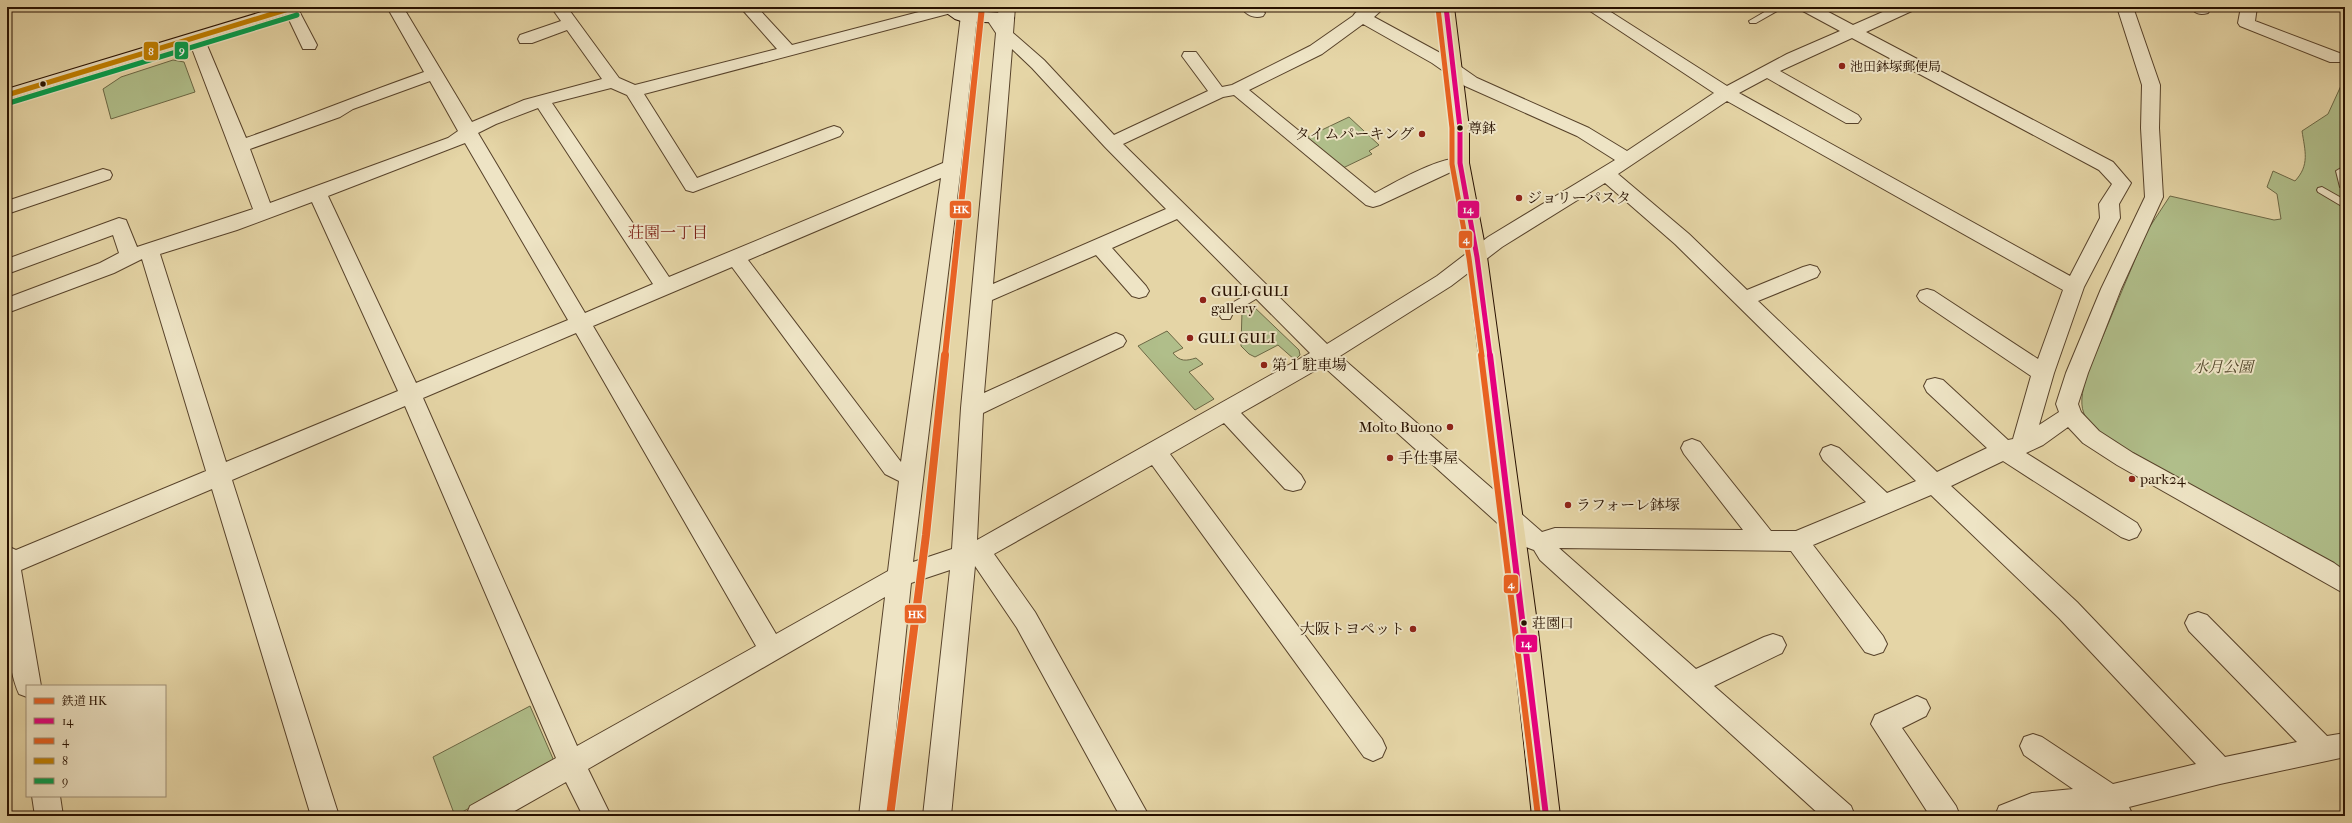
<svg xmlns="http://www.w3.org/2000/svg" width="2352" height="823" font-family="'IM FELL French Canon','Noto Serif JP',serif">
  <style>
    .green { fill: #b0be8a; stroke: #6c6845 }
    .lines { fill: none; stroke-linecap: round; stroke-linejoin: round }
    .lane-casing { stroke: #57422a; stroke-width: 2 }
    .street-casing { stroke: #57422a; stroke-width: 2 }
    .secondary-casing { stroke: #281100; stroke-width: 2 }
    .highway-casing { stroke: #281100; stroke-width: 2 }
    .lane { fill: #eee4c5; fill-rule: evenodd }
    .street { fill: #eee4c5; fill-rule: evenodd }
    .secondary { fill: #eee4c5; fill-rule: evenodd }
    .highway { fill: #e5d5a6; fill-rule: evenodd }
    .bus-1-far1-casing { stroke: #eee4c5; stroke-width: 8 }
    .bus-1-casing { stroke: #eee4c5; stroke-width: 10 }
    .bus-2-far1-casing { stroke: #eee4c5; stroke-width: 8 }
    .bus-2-casing { stroke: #eee4c5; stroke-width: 10 }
    .bus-3-casing { stroke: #eee4c5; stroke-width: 8 }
    .bus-4-casing { stroke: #eee4c5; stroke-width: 8 }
    .bus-1-far1 { stroke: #e5007d; stroke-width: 5 }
    .bus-1 { stroke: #e5007d; stroke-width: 6 }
    .bus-2-far1 { stroke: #e86120; stroke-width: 5 }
    .bus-2 { stroke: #e86120; stroke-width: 6 }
    .bus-3 { stroke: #c38100; stroke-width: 5 }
    .bus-4 { stroke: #029f4d; stroke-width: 5 }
    .rail-1-far1-casing { stroke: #eee4c5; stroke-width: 8 }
    .rail-1-casing { stroke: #eee4c5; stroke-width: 10 }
    .rail-1-far1 { stroke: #e86225; stroke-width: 6 }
    .rail-1 { stroke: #e86225; stroke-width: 8 }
    .poi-dot { fill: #8f2418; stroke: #eee4c5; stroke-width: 1.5 }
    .bus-dot { fill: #281100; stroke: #eee4c5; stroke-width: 1.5 }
    .labels { text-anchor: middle; stroke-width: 4; stroke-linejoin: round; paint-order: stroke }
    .far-poi-label { font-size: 13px; fill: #281100; stroke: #eee4c5; text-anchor: start }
    .bus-label { font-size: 14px; fill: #281100; stroke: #eee4c5; text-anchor: start }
    .poi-label { font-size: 15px; fill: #281100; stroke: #eee4c5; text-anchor: start }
    .park-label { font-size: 15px; font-style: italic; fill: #514529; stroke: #eee4c5 }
    .neighbourhood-label { font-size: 16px; fill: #7a1f14; stroke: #eee4c5 }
    .line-badge { stroke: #eee4c5; stroke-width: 1.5 }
    .badge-label { font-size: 11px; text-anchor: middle; font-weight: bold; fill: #fff }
  </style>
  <rect width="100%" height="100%" fill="#e5d5a6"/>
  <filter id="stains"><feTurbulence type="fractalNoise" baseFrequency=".005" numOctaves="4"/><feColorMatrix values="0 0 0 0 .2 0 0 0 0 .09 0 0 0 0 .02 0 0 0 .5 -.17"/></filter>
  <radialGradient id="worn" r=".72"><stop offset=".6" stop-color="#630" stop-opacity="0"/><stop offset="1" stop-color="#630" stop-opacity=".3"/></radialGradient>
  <!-- green -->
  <path class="green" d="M 173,60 L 184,62 L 195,92 L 111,119 L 103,89 L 121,77 Z
    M 2345,77 L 2345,575 L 2119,449 C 2086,421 2073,417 2088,372 L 2147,231 L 2170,196 L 2274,220 L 2281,219 L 2277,194 L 2267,187 L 2273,171 L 2295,181 C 2310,165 2305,151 2302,131 L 2328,114 Z
    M 1349,117 L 1379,145 L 1369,151 L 1372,154 L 1343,168 L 1305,138 Z
    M 1252,305 L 1299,350 L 1300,355 L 1295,360 L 1278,345 L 1255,357 L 1249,354 L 1241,346 L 1242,311 Z
    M 1167,331 L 1183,348 L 1173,353 C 1180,362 1186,361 1196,358 L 1203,364 L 1189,372 L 1214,399 L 1195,410 L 1138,346 Z
    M 530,706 L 554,761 L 455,816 L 433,757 Z"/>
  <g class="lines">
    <defs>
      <path id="lane" d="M 7,7 L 20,7 L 7,13 Z
        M 1773,7 L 1784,7 L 1756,23 L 1750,23 L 1749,21 Z
        M 2341,168 L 2345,169 L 2345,190 L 2340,187 L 2336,171 Z
        M 2322,187 L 2345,200 L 2345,208 L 2318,192 L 2317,190 L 2318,188 Z
        M 1260,287 L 1264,288 L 1266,291 L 1264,294 L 1233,313 L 1230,319 L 1222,319 L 1220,316 L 1225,307 Z"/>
      <path id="street" d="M 283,7 L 297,7 L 317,45 L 315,49 L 303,49 Z
        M 387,7 L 403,7 L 472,122 L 524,100 L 602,79 L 567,30 L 532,43 L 520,43 L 518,39 L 520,35 L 561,21 L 551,7 L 567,7 L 619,78 L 635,85 L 777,49 L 740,7 L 757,7 L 792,45 L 938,7 L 956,7 L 957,9 L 955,12 L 644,94 L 697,178 L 828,128 L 834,126 L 840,128 L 843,132 L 840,136 L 693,192 L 686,190 L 627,95 L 611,88 L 552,103 L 669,277 L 943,163 L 962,7 L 978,7 L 961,166 L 913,562 L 952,549 L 961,408 L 996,33 L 986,18 L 988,15 L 998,14 L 999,7 L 1015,7 L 1013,33 L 1044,60 L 1114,135 L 1208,91 L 1182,56 L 1184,52 L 1196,52 L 1222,87 L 1232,85 L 1310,46 L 1353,16 C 1359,6 1374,7 1385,7 L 1374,17 L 1444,55 L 1477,78 L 1589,128 L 1627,151 L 1714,93 L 1584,7 L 1603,7 L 1727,86 L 1787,54 L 1840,31 L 1801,10 L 1799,7 L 1819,7 L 1853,25 L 1894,7 L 1916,7 L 1914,10 L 1866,32 L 2113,162 L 2131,183 L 2119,204 L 2120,218 L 2084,287 L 2054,373 L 2039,425 L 2059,412 L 2056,404 L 2066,373 L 2101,289 L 2145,197 L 2141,128 L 2142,85 L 2117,7 L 2133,7 L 2160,85 L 2159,128 L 2163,197 L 2121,289 L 2088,373 L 2078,404 L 2081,412 L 2099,431 L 2133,453 L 2334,563 L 2345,571 L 2345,594 L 2117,465 L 2083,443 L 2068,427 L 2043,445 L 2026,453 L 2137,523 L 2141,530 L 2137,537 L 2129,540 L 2121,537 L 2003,461 L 1951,486 L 2077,602 L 2225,757 L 2297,742 L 2189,631 L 2185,623 L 2189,615 L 2198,612 L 2207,615 L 2327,736 L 2345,733 L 2345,757 L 2220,784 L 2129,807 L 2133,816 L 2098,816 L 2094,813 L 2064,816 L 1995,816 L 1999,806 L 2032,793 L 2073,789 L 2024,755 L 2020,746 L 2024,737 L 2033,734 L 2042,737 L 2113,784 L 2196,764 L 2059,618 L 1931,495 L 1813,545 L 1883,636 L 1887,644 L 1883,652 L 1874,655 L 1865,652 L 1791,551 L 1559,548 L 1696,669 L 1764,637 L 1773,634 L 1782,637 L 1786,645 L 1782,653 L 1714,686 L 1851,806 L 1855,816 L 1821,816 L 1540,560 L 1534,550 L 1523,546 L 1323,366 L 1241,413 L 1301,475 L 1305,482 L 1301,489 L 1293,491 L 1285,489 L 1224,423 L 1170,454 L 1382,739 L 1386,748 L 1382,757 L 1373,761 L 1364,757 L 1152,465 L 994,554 L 1035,612 L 1149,816 L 1120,816 L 1017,628 L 975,566 L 951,816 L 923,816 L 950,570 L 911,583 L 887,816 L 859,816 L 885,597 L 588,769 L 611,816 L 583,816 L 566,782 L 506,816 L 466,816 L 470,806 L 556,758 L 405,406 L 232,480 L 339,816 L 311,816 L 212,489 L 21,570 L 41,686 L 27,686 L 27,697 L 19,694 C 2,657 7,587 7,546 L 16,550 L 206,471 L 142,259 L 114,273 L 7,313 L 7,298 L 100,263 L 119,253 L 113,235 L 7,274 L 7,259 L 119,218 L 126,220 L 137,247 L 253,209 L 188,38 L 190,34 L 202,34 L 204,38 L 246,138 C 306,117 364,93 424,72 ZM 1363,24 L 1432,63 L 1465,86 L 1577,136 L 1615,160 L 1488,237 L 1437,276 L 1327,344 L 1123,144 L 1223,97 L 1234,95 L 1366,205 L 1373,207 L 1380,205 L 1453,171 L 1467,167 L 1469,163 L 1467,159 C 1444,153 1396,182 1375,193 L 1249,90 L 1322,54 ZM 1852,38 L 2099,170 L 2112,184 L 2099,204 L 2100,218 L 2070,276 L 1739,93 L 1767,78 L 1846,123 L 1858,123 L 1861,119 L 1858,115 L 1780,71 ZM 1012,49 L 1032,68 L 1105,147 L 1166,209 L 993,284 ZM 430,81 L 458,131 L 448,138 L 270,203 L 250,149 L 340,117 L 353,109 ZM 1727,101 L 2063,290 L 2038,359 L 1934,291 L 1927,289 L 1920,291 L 1917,296 L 1920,301 L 2031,376 L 2013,439 L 2008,440 L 1943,380 L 1935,378 L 1927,380 L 1924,386 L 1927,392 L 1987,448 L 1937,472 L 1758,301 L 1817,277 L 1820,272 L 1817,267 L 1810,265 L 1803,267 L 1747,290 L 1689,234 L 1618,174 ZM 538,108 L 653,284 L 585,313 L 478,133 L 496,124 ZM 465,143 L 568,320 L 416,383 L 328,196 ZM 941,178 L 901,462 L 748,260 ZM 1605,183 L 1675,244 L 1916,481 L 1887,493 L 1839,448 L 1831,445 L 1823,448 L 1820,454 L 1823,460 L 1866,502 L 1796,531 L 1771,531 L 1700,442 L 1692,439 L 1684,442 L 1681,448 L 1684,454 L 1743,530 L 1555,528 L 1542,532 L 1340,356 L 1451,286 L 1502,247 ZM 312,202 L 398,391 L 226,462 L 160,254 L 237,230 ZM 1177,219 L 1310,353 L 977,540 L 983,413 L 1123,346 L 1126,341 L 1123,336 L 1116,333 L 1109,336 L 984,393 L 992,300 L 1096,255 L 1132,296 L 1139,298 L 1146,296 L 1149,291 L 1146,286 L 1112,248 ZM 732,267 L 885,474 L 899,481 L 888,571 L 776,634 L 593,326 ZM 576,333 L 756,646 L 577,746 L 423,398 Z
        M 1241,7 L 1259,7 L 1265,13 L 1263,16 C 1254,19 1246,15 1241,7 Z
        M 2190,7 L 2208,7 L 2210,10 L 2208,13 C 2200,15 2195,14 2190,7 Z
        M 2241,7 L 2257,7 L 2255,21 L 2342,54 L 2344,58 L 2342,62 L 2330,62 L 2240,26 L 2238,23 Z
        M 103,169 L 110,171 L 112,175 L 110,179 L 7,214 L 7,201 Z
        M 1917,696 L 1926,700 L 1930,708 L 1926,716 L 1902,728 L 1956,806 L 1960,816 L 1930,816 L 1871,724 L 1875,715 Z
        M 32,796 L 60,796 L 63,816 L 35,816 Z"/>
      <path id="secondary" d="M 278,7 L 303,7 L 301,10 L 7,100 L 7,89 Z
        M 938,7 L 957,7 L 965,11 L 1006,13 L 1012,15 L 1014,18 L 1012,21 L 1006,23 L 961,21 L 955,19 Z"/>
      <path id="highway" d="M 1438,7 L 1454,7 L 1469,128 L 1469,163 L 1487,257 L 1537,623 L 1560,816 L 1532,816 L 1511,623 L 1467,257 L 1451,163 L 1451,128 Z"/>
    </defs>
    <!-- lane casing -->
    <use href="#lane" class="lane-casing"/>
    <!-- street casing -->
    <use href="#street" class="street-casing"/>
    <!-- secondary casing -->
    <use href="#secondary" class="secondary-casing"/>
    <!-- highway casing -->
    <use href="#highway" class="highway-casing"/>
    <!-- lane -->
    <use href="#lane" class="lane"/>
    <!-- street -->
    <use href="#street" class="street"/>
    <!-- secondary -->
    <use href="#secondary" class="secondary"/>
    <!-- highway -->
    <use href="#highway" class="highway"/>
    <defs>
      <path id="bus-1-far1" d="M 1446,7 L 1460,128 L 1460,163 L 1477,257 L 1490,356"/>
      <path id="bus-1" d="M 1490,355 L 1546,816"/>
      <path id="bus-2-far1" d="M 1438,8 L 1452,128 L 1452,164 L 1469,258 L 1482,356"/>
      <path id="bus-2" d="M 1481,355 L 1538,816"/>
      <path id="bus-3" d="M 7,95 L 295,7"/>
      <path id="bus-4" d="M 9,103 L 297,15"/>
    </defs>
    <!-- bus-1-far1 casing -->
    <use href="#bus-1-far1" class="bus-1-far1-casing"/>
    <!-- bus-1 casing -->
    <use href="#bus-1" class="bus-1-casing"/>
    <!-- bus-2-far1 casing -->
    <use href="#bus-2-far1" class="bus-2-far1-casing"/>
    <!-- bus-2 casing -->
    <use href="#bus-2" class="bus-2-casing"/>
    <!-- bus-3 casing -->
    <use href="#bus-3" class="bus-3-casing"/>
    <!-- bus-4 casing -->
    <use href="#bus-4" class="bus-4-casing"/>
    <!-- bus-1-far1 -->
    <use href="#bus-1-far1" class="bus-1-far1"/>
    <!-- bus-1 -->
    <use href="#bus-1" class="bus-1"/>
    <!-- bus-2-far1 -->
    <use href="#bus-2-far1" class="bus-2-far1"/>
    <!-- bus-2 -->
    <use href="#bus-2" class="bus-2"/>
    <!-- bus-3 -->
    <use href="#bus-3" class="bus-3"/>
    <!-- bus-4 -->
    <use href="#bus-4" class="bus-4"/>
    <defs>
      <path id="rail-1-far1" d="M 945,356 L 982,7"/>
      <path id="rail-1" d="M 890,816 L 926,535 L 945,355"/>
    </defs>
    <!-- rail-1-far1 casing -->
    <use href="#rail-1-far1" class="rail-1-far1-casing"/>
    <!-- rail-1 casing -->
    <use href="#rail-1" class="rail-1-casing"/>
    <!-- rail-1-far1 -->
    <use href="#rail-1-far1" class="rail-1-far1"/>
    <!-- rail-1 -->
    <use href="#rail-1" class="rail-1"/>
  </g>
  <!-- markers -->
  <g class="poi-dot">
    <circle cx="1842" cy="66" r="4"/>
    <circle cx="1422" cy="134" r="4"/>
    <circle cx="1519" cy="198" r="4"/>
    <circle cx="1203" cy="300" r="4"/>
    <circle cx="1190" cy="338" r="4"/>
    <circle cx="1264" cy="365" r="4"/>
    <circle cx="1450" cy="427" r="4"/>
    <circle cx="1390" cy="458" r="4"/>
    <circle cx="2132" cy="479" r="4"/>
    <circle cx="1568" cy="505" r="4"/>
    <circle cx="1413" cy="629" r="4"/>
  </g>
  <g class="bus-dot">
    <circle cx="43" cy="84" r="3.5"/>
    <circle cx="1460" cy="128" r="3.5"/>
    <circle cx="1524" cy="623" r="3.5"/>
  </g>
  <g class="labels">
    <!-- far-poi labels -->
    <g class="far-poi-label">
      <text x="1850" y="71">池田鉢塚郵便局</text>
    </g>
    <!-- bus labels -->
    <g class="bus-label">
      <text x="1468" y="133">尊鉢</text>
      <text x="1532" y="628">荘園口</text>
    </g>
    <!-- poi labels -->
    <g class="poi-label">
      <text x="1414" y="139" text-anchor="end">タイムパーキング</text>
      <text x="1527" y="203">ジョリーパスタ</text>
      <text x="1211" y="296">GULI GULI<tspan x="1211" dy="17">gallery</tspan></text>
      <text x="1198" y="343">GULI GULI</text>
      <text x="1272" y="370">第１駐車場</text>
      <text x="1442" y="432" text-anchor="end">Molto Buono</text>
      <text x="1398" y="463">手仕事屋</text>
      <text x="2140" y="484">park24</text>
      <text x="1576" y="510">ラフォーレ鉢塚</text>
      <text x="1405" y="634" text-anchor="end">大阪トヨペット</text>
    </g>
    <!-- park labels -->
    <g class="park-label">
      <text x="2223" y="372">水月公園</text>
    </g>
    <!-- neighbourhood labels -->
    <g class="neighbourhood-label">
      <text x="668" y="238">荘園一丁目</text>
    </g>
  </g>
  <g class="line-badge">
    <rect x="174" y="41" width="15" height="19" rx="4" fill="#029f4d"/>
    <rect x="143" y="41" width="16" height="20" rx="4" fill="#c38100"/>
    <rect x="1457" y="200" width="23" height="19" rx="4" fill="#e5007d"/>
    <rect x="949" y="200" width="23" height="19" rx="4" fill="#e86225"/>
    <rect x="1458" y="230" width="15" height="19" rx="4" fill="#e86120"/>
    <rect x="1503" y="574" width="16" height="20" rx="4" fill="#e86120"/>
    <rect x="904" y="604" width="23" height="20" rx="4" fill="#e86225"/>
    <rect x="1515" y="634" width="23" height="19" rx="4" fill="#e5007d"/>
  </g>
  <g class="badge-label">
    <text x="182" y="54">9</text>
    <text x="151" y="55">8</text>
    <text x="1468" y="213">14</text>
    <text x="961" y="213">HK</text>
    <text x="1466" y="243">4</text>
    <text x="1511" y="588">4</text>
    <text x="916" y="618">HK</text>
    <text x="1526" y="647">14</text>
  </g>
  <!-- margin -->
  <rect width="2352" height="823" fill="none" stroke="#e5d5a6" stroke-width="24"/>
  <rect x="8" y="8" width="2336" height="807" fill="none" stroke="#281100" stroke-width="2"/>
  <rect x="12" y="12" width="2328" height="799" fill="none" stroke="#281100"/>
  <!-- legend -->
  <rect x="26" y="685" width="140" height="112" fill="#eee4c5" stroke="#9f9076"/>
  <rect x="34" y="698" width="20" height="6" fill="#e86225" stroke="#9f9076"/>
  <text x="62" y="705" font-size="12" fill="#281100">鉄道 HK</text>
  <rect x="34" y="718" width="20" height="6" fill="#e5007d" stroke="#9f9076"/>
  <text x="62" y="725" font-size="12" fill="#281100">14</text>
  <rect x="34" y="738" width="20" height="6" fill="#e86120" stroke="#9f9076"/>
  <text x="62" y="745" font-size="12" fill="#281100">4</text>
  <rect x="34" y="758" width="20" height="6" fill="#c38100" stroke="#9f9076"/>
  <text x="62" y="765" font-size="12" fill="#281100">8</text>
  <rect x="34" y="778" width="20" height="6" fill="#029f4d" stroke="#9f9076"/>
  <text x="62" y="785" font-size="12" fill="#281100">9</text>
  <rect width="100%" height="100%" filter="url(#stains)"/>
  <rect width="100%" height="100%" fill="url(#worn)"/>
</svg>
